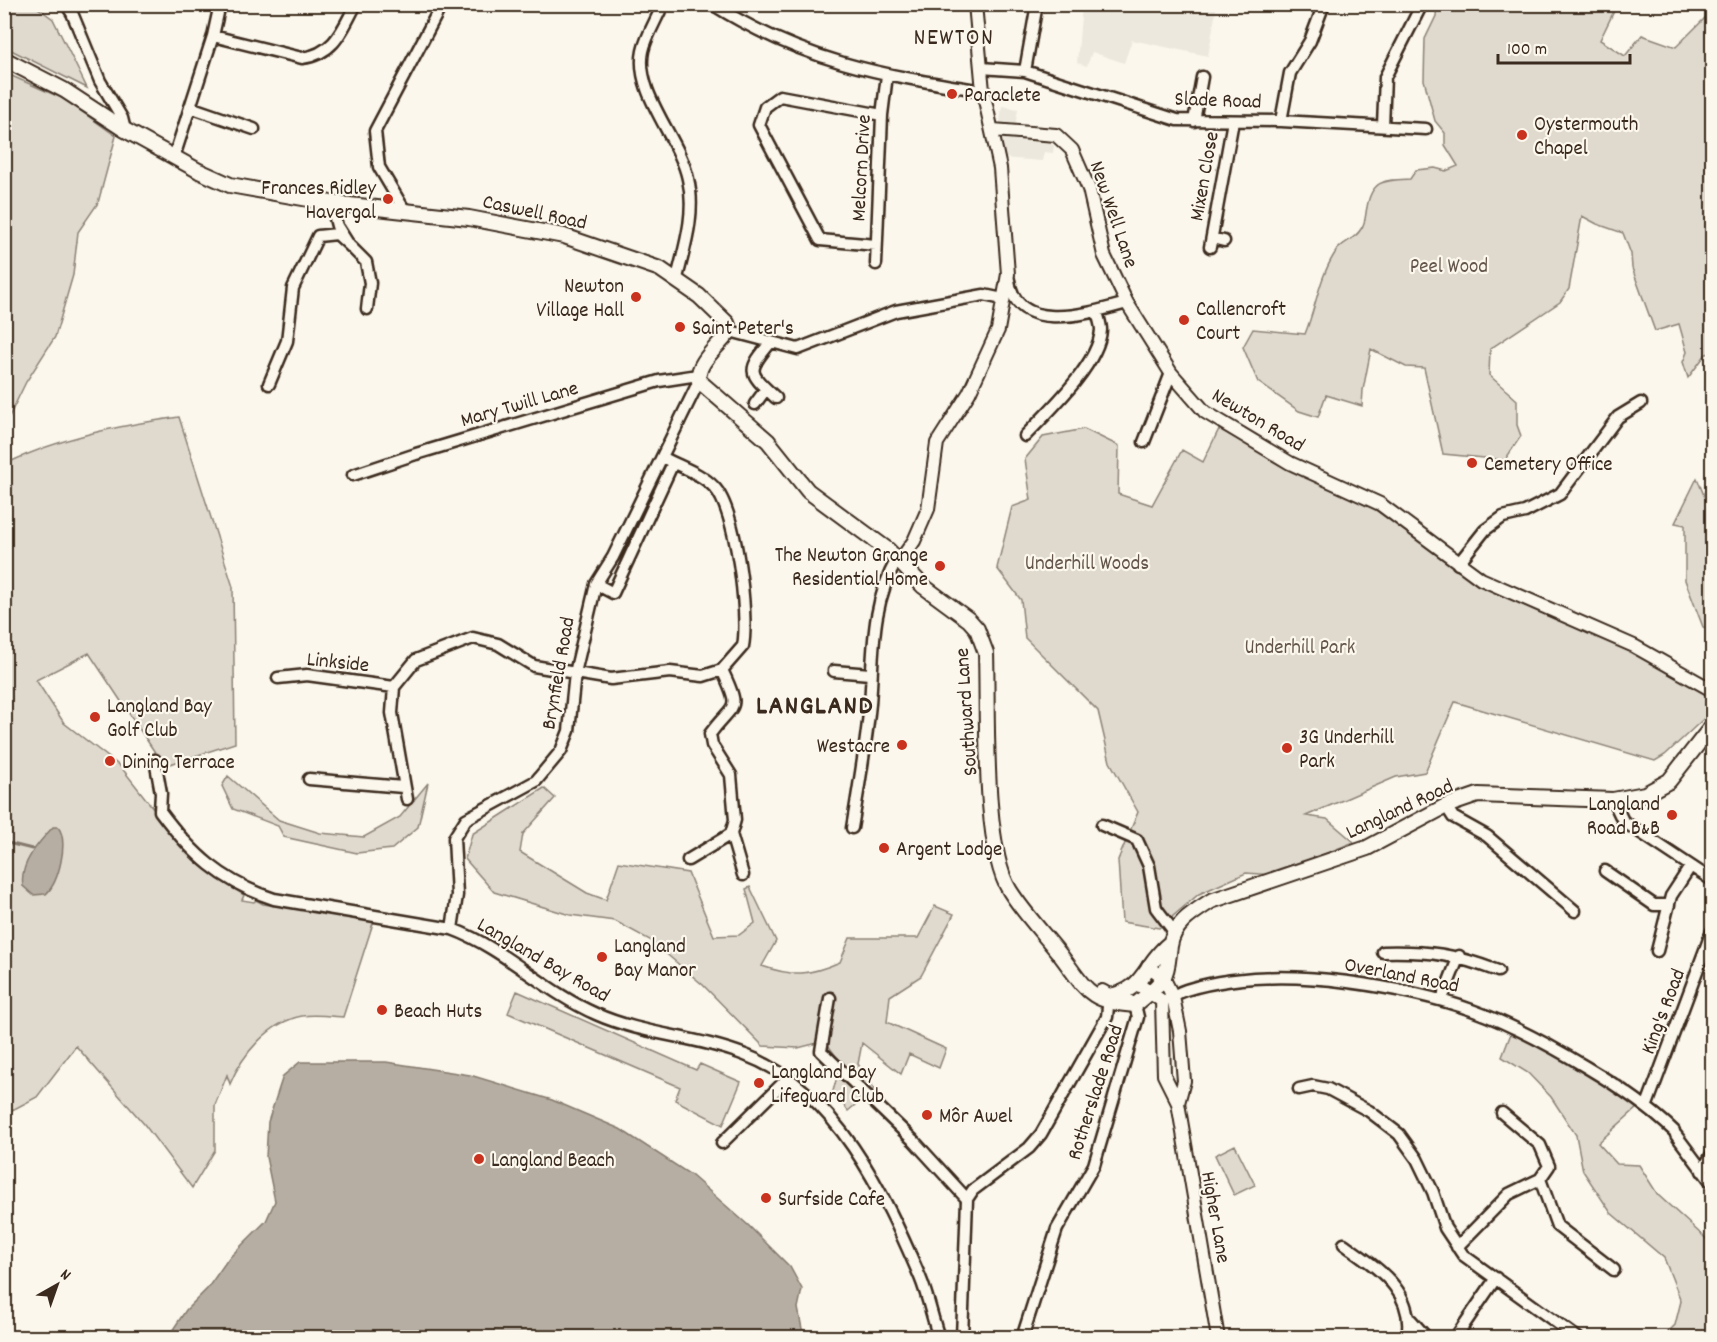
<svg xmlns="http://www.w3.org/2000/svg" width="1717" height="1342" font-family="Dekko,sans-serif">
  <style>
    .built { fill: #ede8dd }
    .green { fill: #dfd9ce; stroke: #8d8276; stroke-width: 1.5 }
    .water { fill: #b6aea2; stroke: #85796d; stroke-width: 1.5 }
    .lines { fill: none; stroke-linecap: round; stroke-linejoin: round }
    .stream { stroke: #85796d; stroke-width: 3 }
    .minor-casing { stroke: #3b2a1e; stroke-width: 15 }
    .tertiary-casing { stroke: #3b2a1e; stroke-width: 16 }
    .secondary-casing { stroke: #3b2a1e; stroke-width: 18 }
    .minor { stroke: #fbf7ec; stroke-width: 10 }
    .tertiary { stroke: #fbf7ec; stroke-width: 12 }
    .secondary { stroke: #fbf7ec; stroke-width: 14 }
    .poi-dot { fill: #c8321e; stroke: #fbf7ec; stroke-width: 2 }
    .labels { text-anchor: middle; stroke-width: 4.5; stroke-linejoin: round; paint-order: stroke }
    .poi-label { font-size: 21px; fill: #3b2a1e; stroke: #fbf7ec; text-anchor: start }
    .street-label { font-size: 21px; fill: #3b2a1e; stroke: #fbf7ec }
    .park-label { font-size: 21px; fill: #64564a; stroke: #fbf7ec }
    .quarter-label { font-size: 24px; letter-spacing: 1.5px; fill: #3b2a1e; stroke: #fbf7ec }
    .district-label { font-size: 27px; font-weight: bold; letter-spacing: 1.5px; fill: #3b2a1e; stroke: #fbf7ec }
  </style>
  <rect width="100%" height="100%" fill="#fbf7ec"/>
  <filter id="ink" filterUnits="userSpaceOnUse"><feTurbulence type="fractalNoise" baseFrequency=".0167" numOctaves="2"/><feDisplacementMap in="SourceGraphic" scale="12" xChannelSelector="R" yChannelSelector="G"/><feConvolveMatrix kernelMatrix="1 2 1 2 8 2 1 2 1" color-interpolation-filters="sRGB"/></filter>
  <g filter="url(#ink)">
    <!-- built -->
    <path class="built" d="M 1082,5 L 1217,5 L 1208,56 L 1132,40 L 1124,63 L 1092,52 L 1087,66 L 1077,63 Z
      M 1002,106 L 1018,109 L 1016,121 L 1022,138 L 1036,139 L 1054,145 L 1053,153 L 1044,152 L 1042,161 L 1002,158 L 1000,123 Z"/>
    <!-- green -->
    <path class="green" d="M 5,4 L 34,5 L 53,19 L 87,88 L 5,47 Z
      M 1437,4 L 1617,5 L 1600,40 L 1625,56 L 1642,35 L 1676,47 L 1712,11 L 1712,353 L 1706,354 L 1688,378 L 1683,362 L 1687,352 L 1679,324 L 1655,331 L 1632,268 L 1631,254 L 1623,233 L 1597,224 L 1582,216 L 1569,289 L 1560,302 L 1490,349 L 1489,375 L 1517,400 L 1517,425 L 1521,436 L 1505,460 L 1443,454 L 1424,368 L 1406,367 L 1371,349 L 1363,390 L 1362,406 L 1326,395 L 1318,417 L 1299,411 L 1258,382 L 1243,347 L 1253,329 L 1305,334 C 1316,307 1319,278 1335,253 C 1341,242 1354,241 1361,229 C 1366,222 1365,216 1367,207 C 1372,179 1386,180 1410,179 L 1416,170 L 1435,168 L 1446,171 L 1458,166 L 1445,145 L 1445,133 L 1435,121 L 1424,80 L 1425,39 L 1436,16 Z
      M 5,73 L 64,99 L 116,136 L 98,203 L 78,232 L 73,275 L 55,337 L 26,382 L 5,425 Z
      M 179,417 L 233,587 L 235,743 L 164,766 L 89,653 L 36,680 L 64,723 L 121,767 L 190,855 L 214,876 L 244,895 L 242,900 L 254,902 L 256,900 L 263,904 L 374,920 L 343,1017 C 330,1016 315,1014 302,1016 C 269,1022 242,1055 230,1084 L 227,1075 L 215,1105 L 215,1150 L 192,1188 L 144,1124 L 76,1046 L 37,1097 L 5,1114 L 5,464 C 62,437 116,426 179,417 Z
      M 1084,429 L 1119,446 L 1118,494 L 1152,505 L 1182,450 L 1203,462 L 1219,429 L 1264,454 L 1360,499 L 1457,566 L 1621,645 L 1703,690 L 1712,699 L 1712,711 L 1665,755 L 1655,761 L 1455,702 L 1425,772 L 1396,777 L 1306,816 L 1327,819 L 1354,842 L 1273,875 L 1246,873 L 1199,894 L 1159,928 L 1122,922 L 1118,860 L 1138,812 L 1110,762 L 1098,711 L 1025,638 L 1021,600 L 997,568 L 1012,507 L 1031,500 L 1025,459 L 1043,437 Z
      M 1697,478 L 1712,515 L 1712,631 L 1703,627 L 1685,580 L 1685,525 L 1675,523 Z
      M 228,776 L 279,820 L 320,833 L 364,837 L 400,817 L 428,783 L 418,827 L 392,849 L 357,853 L 284,837 L 278,826 L 233,809 L 222,786 Z
      M 544,788 L 555,798 L 523,834 L 520,852 L 587,893 L 606,900 L 619,862 L 688,873 L 714,936 L 739,935 L 755,923 L 746,889 L 750,887 L 776,941 L 762,966 C 793,977 810,975 840,962 L 850,938 L 918,938 L 935,906 L 954,914 L 921,976 L 890,996 L 887,1022 L 946,1049 L 939,1068 L 909,1054 L 901,1074 L 862,1043 L 858,1064 L 874,1089 L 848,1111 L 833,1091 L 841,1063 L 825,1041 L 798,1048 L 763,1046 L 703,985 L 650,940 L 615,921 L 570,915 L 494,892 L 465,859 L 472,834 Z
      M 517,991 L 696,1070 L 700,1064 L 741,1082 L 723,1125 L 675,1100 L 680,1087 L 508,1013 Z
      M 1513,1028 L 1639,1106 L 1598,1143 L 1617,1164 L 1639,1165 L 1658,1195 L 1712,1244 L 1712,1337 L 1670,1337 L 1667,1333 L 1675,1325 L 1681,1301 L 1664,1258 L 1611,1213 L 1583,1171 L 1576,1135 L 1551,1097 L 1528,1073 L 1502,1057 Z
      M 1235,1145 L 1255,1185 L 1234,1195 L 1215,1155 Z"/>
    <!-- water -->
    <path class="water" d="M 53,827 L 58,827 C 69,841 59,882 46,894 L 33,895 L 23,886 C 19,864 39,842 53,827 Z
      M 300,1062 L 386,1062 L 470,1075 L 552,1100 L 620,1129 L 691,1175 L 748,1225 L 790,1267 L 802,1289 L 798,1308 L 802,1329 L 814,1337 L 168,1337 L 186,1310 L 207,1289 L 228,1259 L 266,1221 L 275,1201 L 266,1157 L 268,1122 L 283,1076 Z"/>
    <g class="lines">
      <!-- stream -->
      <path class="stream" d="M 4,842 L 32,849"/>
      <defs>
        <path id="minor" d="M 66,4 L 72,13 L 100,81 L 122,118 L 125,130
          M 663,4 C 657,19 646,36 643,51 C 634,93 680,139 688,179 C 696,212 685,246 677,278
          M 712,4 C 802,61 880,75 983,91
          M 213,36 L 302,58 C 334,54 342,31 356,4
          M 981,68 L 1025,71 L 1177,120 L 1281,121 L 1426,129
          M 1025,71 L 1037,4
          M 190,107 L 254,129
          M 1194,121 L 1202,77
          M 1281,121 L 1290,73 L 1310,41 L 1324,4
          M 1383,126 L 1385,77 L 1422,4
          M 174,157 L 213,36 L 220,4
          M 331,203 L 337,226 L 349,245 L 366,262 L 370,283 L 367,309
          M 405,211 L 379,167 L 375,131 L 442,4
          M 1212,238 L 1224,241
          M 876,245 L 820,240 L 759,125 L 765,107 L 780,96 L 882,115
          M 1210,247 L 1233,121
          M 876,264 L 882,115 L 887,75
          M 1009,280 C 1016,336 1090,313 1127,303
          M 730,331 L 798,349 L 896,311 L 984,295 L 1003,299
          M 771,342 C 746,372 748,372 776,398
          M 269,384 L 287,341 L 293,288 L 318,236 L 337,234 L 349,245
          M 755,404 L 766,389
          M 1025,436 C 1048,412 1099,364 1101,330 C 1101,324 1098,317 1097,311
          M 1144,442 L 1171,373
          M 353,475 L 416,454 L 659,381 L 698,375
          M 1458,564 L 1485,530 L 1503,517 L 1525,512 L 1560,494 L 1618,417 L 1641,403
          M 596,584 L 613,593 L 673,463
          M 722,670 C 743,713 733,702 710,734 L 712,745 L 731,775 L 735,820 L 731,834 L 743,875
          M 834,671 L 870,674
          M 278,678 L 307,675 L 394,687
          M 155,760 L 161,793 L 160,811 C 192,854 222,882 274,899 L 452,929 C 504,948 545,992 596,1014 C 643,1035 697,1036 745,1055 C 836,1089 884,1193 920,1277 C 928,1296 932,1317 939,1338
          M 309,779 L 403,787
          M 407,799 L 392,713 L 394,687 L 416,660 L 473,638 L 498,644 L 534,666 L 611,679 L 670,672 L 703,676 L 722,670 L 743,646 C 749,615 736,509 714,487 C 701,473 678,466 662,457
          M 1613,800 L 1623,821 L 1712,880
          M 1446,806 L 1453,817 L 1487,836 L 1575,911
          M 1102,825 L 1137,840 L 1149,866 L 1156,908 L 1175,933
          M 852,828 C 859,787 866,745 870,704 C 874,652 870,607 897,559
          M 688,860 L 731,834
          M 1605,871 L 1654,905 L 1669,905
          M 452,929 L 457,895 L 454,838 L 466,819 L 536,781 L 561,751 L 569,731 L 575,673 L 596,584 L 613,557 L 699,381
          M 1657,951 L 1671,896 L 1690,867
          M 1383,952 C 1431,951 1453,954 1498,971
          M 830,998 L 821,1051 L 913,1140 L 967,1199
          M 1442,999 L 1459,956
          M 1165,1000 C 1172,997 1179,992 1186,990 C 1239,974 1294,975 1348,982 C 1446,995 1502,1016 1586,1067 C 1618,1086 1647,1105 1674,1131
          M 1299,1089 L 1313,1086 L 1328,1089 L 1369,1111 L 1399,1134 L 1417,1159 L 1433,1192 L 1445,1228 L 1463,1255 L 1578,1338
          M 1647,1105 L 1712,931
          M 1676,1135 L 1712,1183
          M 722,1143 L 787,1079
          M 1702,1171 L 1712,1154
          M 1540,1179 L 1557,1226 L 1614,1270
          M 1344,1244 C 1377,1268 1416,1291 1407,1338
          M 1457,1247 L 1509,1194 L 1540,1179 L 1549,1166 L 1540,1145 L 1502,1113
          M 1411,1320 L 1427,1338
          M 962,1338 L 967,1199 L 973,1190 L 1029,1148 L 1041,1134 L 1107,1017 L 1109,996
          M 1022,1338 L 1057,1229 L 1094,1165 L 1138,1017 L 1135,1005 L 1129,1000
          M 1455,1338 L 1496,1278"/>
        <path id="tertiary" d="M 993,130 L 1056,135 L 1072,150 L 1089,189 L 1104,255 L 1127,303 L 1171,373 L 1205,412 L 1290,463 L 1380,504 L 1481,579 L 1634,646 L 1712,690
          M 899,562 L 914,541 L 928,509 L 937,443 L 969,393 L 998,330 L 1008,274 L 1000,168 L 983,91 L 975,4
          M 1148,966 L 1163,977 L 1173,997 L 1180,1031 L 1184,1081 L 1178,1103
          M 1138,984 L 1162,1001 L 1164,1075 L 1178,1103 L 1218,1338"/>
        <path id="secondary" d="M 4,59 L 64,90 L 125,130 L 199,171 L 230,185 L 331,203 L 469,218 L 564,236 L 660,269 L 699,296 L 727,323 L 730,331 C 720,345 695,363 699,381 L 768,441 L 808,491 L 888,550 L 923,586 L 969,620 L 977,629 L 986,653 C 988,708 982,848 1010,891 C 1024,913 1042,932 1058,952 C 1086,988 1087,1002 1135,1005 C 1145,997 1156,989 1163,978 C 1169,968 1168,957 1170,946 C 1173,924 1194,912 1211,901 L 1367,848 L 1446,806 L 1478,795 L 1613,800 L 1645,794 L 1669,781 L 1712,726
          M 1102,992 L 1109,996 C 1145,991 1144,963 1170,943"/>
      </defs>
      <!-- minor casing -->
      <use href="#minor" class="minor-casing"/>
      <!-- tertiary casing -->
      <use href="#tertiary" class="tertiary-casing"/>
      <!-- secondary casing -->
      <use href="#secondary" class="secondary-casing"/>
      <!-- minor -->
      <use href="#minor" class="minor"/>
      <!-- tertiary -->
      <use href="#tertiary" class="tertiary"/>
      <!-- secondary -->
      <use href="#secondary" class="secondary"/>
    </g>
  </g>
  <!-- markers -->
  <g class="poi-dot">
    <circle cx="952" cy="94" r="6"/>
    <circle cx="1522" cy="135" r="6"/>
    <circle cx="388" cy="199" r="6"/>
    <circle cx="636" cy="297" r="6"/>
    <circle cx="1184" cy="320" r="6"/>
    <circle cx="680" cy="327" r="6"/>
    <circle cx="1472" cy="463" r="6"/>
    <circle cx="940" cy="566" r="6"/>
    <circle cx="95" cy="717" r="6"/>
    <circle cx="902" cy="745" r="6"/>
    <circle cx="1287" cy="748" r="6"/>
    <circle cx="110" cy="761" r="6"/>
    <circle cx="1672" cy="815" r="6"/>
    <circle cx="884" cy="848" r="6"/>
    <circle cx="602" cy="957" r="6"/>
    <circle cx="382" cy="1010" r="6"/>
    <circle cx="759" cy="1083" r="6"/>
    <circle cx="927" cy="1115" r="6"/>
    <circle cx="479" cy="1159" r="6"/>
    <circle cx="766" cy="1198" r="6"/>
  </g>
  <g class="labels">
    <!-- poi labels -->
    <g class="poi-label">
      <text x="964" y="101">Paraclete</text>
      <text x="1534" y="130">Oystermouth<tspan x="1534" dy="24">Chapel</tspan></text>
      <text x="376" y="194" text-anchor="end">Frances Ridley<tspan x="376" dy="24">Havergal</tspan></text>
      <text x="624" y="292" text-anchor="end">Newton<tspan x="624" dy="24">Village Hall</tspan></text>
      <text x="1196" y="315">Callencroft<tspan x="1196" dy="24">Court</tspan></text>
      <text x="692" y="334">Saint Peter's</text>
      <text x="1484" y="470">Cemetery Office</text>
      <text x="928" y="561" text-anchor="end">The Newton Grange<tspan x="928" dy="24">Residential Home</tspan></text>
      <text x="107" y="712">Langland Bay<tspan x="107" dy="24">Golf Club</tspan></text>
      <text x="1299" y="743">3G Underhill<tspan x="1299" dy="24">Park</tspan></text>
      <text x="890" y="752" text-anchor="end">Westacre</text>
      <text x="122" y="768">Dining Terrace</text>
      <text x="1660" y="810" text-anchor="end">Langland<tspan x="1660" dy="24">Road B&amp;B</tspan></text>
      <text x="896" y="855">Argent Lodge</text>
      <text x="614" y="952">Langland<tspan x="614" dy="24">Bay Manor</tspan></text>
      <text x="394" y="1017">Beach Huts</text>
      <text x="771" y="1078">Langland Bay<tspan x="771" dy="24">Lifeguard Club</tspan></text>
      <text x="939" y="1122">Môr Awel</text>
      <text x="491" y="1166">Langland Beach</text>
      <text x="778" y="1205">Surfside Cafe</text>
    </g>
    <!-- street labels -->
    <g class="street-label">
      <text transform="translate(1218 99) rotate(2)" y="7">Slade Road</text>
      <text transform="translate(860 168) rotate(-87)" y="7">Melcorn Drive</text>
      <text transform="translate(1203 176) rotate(-80)" y="7">Mixen Close</text>
      <text transform="translate(535 211) rotate(12)" y="7">Caswell Road</text>
      <text transform="translate(1115 214) rotate(71)" y="7">New Well Lane</text>
      <text transform="translate(519 403) rotate(-16)" y="7">Mary Twill Lane</text>
      <text transform="translate(1259 419) rotate(31)" y="7">Newton Road</text>
      <text transform="translate(338 661) rotate(6)" y="7">Linkside</text>
      <text transform="translate(557 673) rotate(-80)" y="7">Brynfield Road</text>
      <text transform="translate(965 712) rotate(-94)" y="7">Southward Lane</text>
      <text transform="translate(1399 808) rotate(-25)" y="7">Langland Road</text>
      <text transform="translate(544 959) rotate(30)" y="7">Langland Bay Road</text>
      <text transform="translate(1402 974) rotate(11)" y="7">Overland Road</text>
      <text transform="translate(1662 1011) rotate(-69)" y="7">King's Road</text>
      <text transform="translate(1094 1092) rotate(-72)" y="7">Rotherslade Road</text>
      <text transform="translate(1217 1217) rotate(80)" y="7">Higher Lane</text>
    </g>
    <!-- park labels -->
    <g class="park-label">
      <text x="1449" y="272">Peel Wood</text>
      <text x="1087" y="569">Underhill Woods</text>
      <text x="1300" y="653">Underhill Park</text>
    </g>
    <!-- quarter labels -->
    <g class="quarter-label">
      <text x="954" y="44">NEWTON</text>
    </g>
    <!-- district labels -->
    <g class="district-label">
      <text x="815" y="713">LANGLAND</text>
    </g>
  </g>
  <!-- margin -->
  <rect width="1717" height="1342" fill="none" stroke="#fbf7ec" stroke-width="24"/>
  <rect x="12" y="12" width="1693" height="1318" fill="none" stroke="#3b2a1e" stroke-width="2" filter="url(#ink)"/>
  <!-- north arrow -->
  <g transform="translate(57 1285) rotate(40)" stroke="#fbf7ec" stroke-width="4.5" paint-order="stroke">
  <path d="M0-4.5L10 22L0 15L-10 22Z" fill="#3b2a1e"/>
  <text y="-9" font-size="16" font-weight="bold" text-anchor="middle" fill="#3b2a1e">N</text>
  </g>
  <!-- scale -->
  <path d="M1498 54v9h132v-9" fill="none" stroke="#3b2a1e" stroke-width="3"/>
  <text x="1507" y="54" font-size="18" fill="#3b2a1e" stroke="#fbf7ec" stroke-width="4.5" paint-order="stroke">100 m</text>
</svg>
